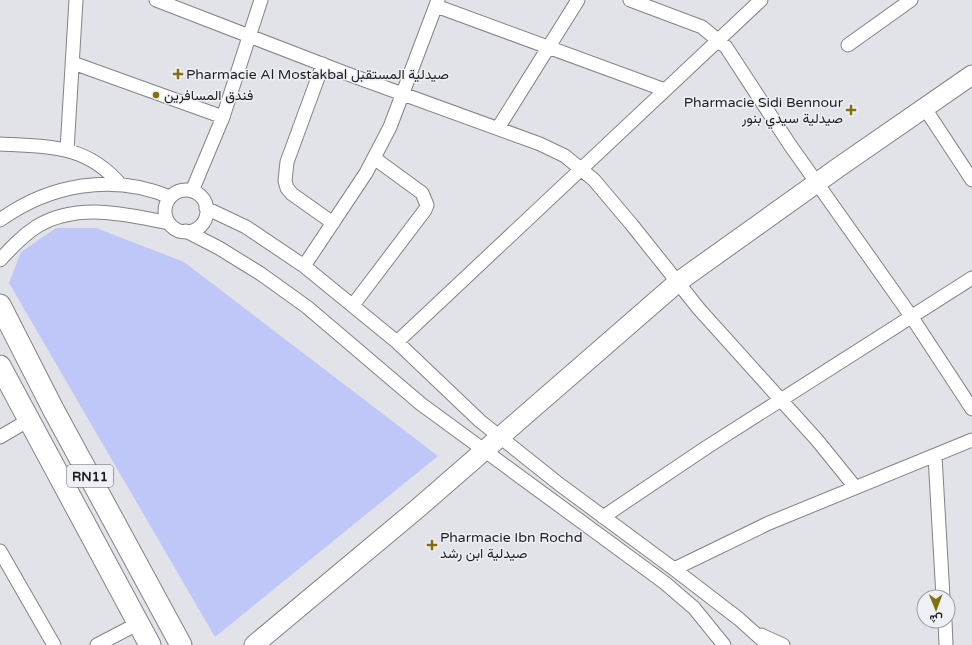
<svg xmlns="http://www.w3.org/2000/svg" width="972" height="645" font-family="'Varela Round',Vazirmatn,sans-serif">
  <style>
    .green { fill: #bfc6f8 }
    .lines { fill: none; stroke-linecap: round; stroke-linejoin: round }
    .street-casing { stroke: #828287; stroke-width: 15 }
    .secondary-casing { stroke: #828287; stroke-width: 21 }
    .primary-casing { stroke: #828287; stroke-width: 23 }
    .street { stroke: #fff; stroke-width: 13 }
    .secondary { stroke: #fff; stroke-width: 19 }
    .primary { stroke: #fff; stroke-width: 21 }
    .poi-dot { fill: #81700f; stroke: #eff0f5; stroke-width: 1.5 }
    .labels { text-anchor: middle; stroke-width: 3; stroke-linejoin: round; paint-order: stroke }
    .shield { fill: #eff0f5; stroke: #5c5c5f; stroke-width: 1 }
    .shield-label { font-size: 13px; font-weight: bold; fill: #1d1d1f }
    .poi-label { font-size: 14px; fill: #1d1d1f; stroke: #eff0f5; text-anchor: start }
  </style>
  <rect width="100%" height="100%" fill="#e2e3e8"/>
  <!-- green -->
  <path class="green" d="M 56,228 L 96,228 L 184,262 L 438,456 L 215,637 L 9,283 L 21,252 Z"/>
  <g class="lines">
    <defs>
      <path id="street" d="M 156,0 L 345,73 L 540,144 L 565,156 L 594,180 L 632,225 L 699,309 L 817,440 L 855,487
        M 630,0 L 702,27 L 726,47 L 790,145 L 911,316 L 972,409
        M 436,6 L 665,90
        M 848,45 L 911,0
        M 73,63 L 223,117
        M 323,64 L 287,162 L 285,181 L 287,188 L 292,194 L 333,223
        M 924,107 L 972,180
        M 498,128 L 578,0
        M 0,144 C 49,147 85,144 120,184
        M 67,150 L 76,0
        M165 211a21 21 0 1 1 42 0a21 21 0 1 1-42 0Z
        M 192,191 L 223,117 L 261,0
        M 206,208 L 246,227 L 304,266 L 397,342 L 480,421 L 559,484 L 674,569 L 739,619 L 768,645
        M 0,220 C 50,184 113,173 170,197
        M 186,231 L 219,248 L 261,274 L 307,307 L 421,404 L 665,583 L 694,608 L 724,645
        M 0,260 C 11,248 22,236 36,227 C 76,202 127,214 169,223
        M 304,266 L 366,173 L 390,127 L 438,0
        M 353,305 L 425,210 L 427,205 L 422,193 L 374,158
        M 397,342 L 761,0
        M 0,437 L 29,420
        M 935,456 L 943,597
        M 603,517 L 707,447 L 972,278
        M 0,551 L 54,645
        M 674,569 L 769,523 L 972,440
        M 945,621 L 946,645
        M 761,635 L 783,645
        M 97,645 L 139,623"/>
      <path id="secondary" d="M 254,645 L 417,509 L 678,282 L 839,167 L 972,75"/>
      <path id="primary" d="M 0,305 L 53,409 L 181,645
        M 0,366 L 150,645"/>
    </defs>
    <!-- street casing -->
    <use href="#street" class="street-casing"/>
    <!-- secondary casing -->
    <use href="#secondary" class="secondary-casing"/>
    <!-- primary casing -->
    <use href="#primary" class="primary-casing"/>
    <!-- street -->
    <use href="#street" class="street"/>
    <!-- secondary -->
    <use href="#secondary" class="secondary"/>
    <!-- primary -->
    <use href="#primary" class="primary"/>
  </g>
  <!-- markers -->
  <g class="poi-dot">
    <path d="M176 68h4v4h4v4h-4v4h-4v-4h-4v-4h4z"/>
    <circle cx="156" cy="95" r="4"/>
    <path d="M849 104h4v4h4v4h-4v4h-4v-4h-4v-4h4z"/>
    <path d="M430 539h4v4h4v4h-4v4h-4v-4h-4v-4h4z"/>
  </g>
  <g class="labels">
    <!-- shield labels -->
    <rect class="shield" x="67" y="465" width="46" height="22" rx="3"/>
    <g class="shield-label">
      <text x="90" y="481">RN11</text>
    </g>
    <!-- poi labels -->
    <g class="poi-label">
      <text x="186" y="79">Pharmacie Al Mostakbal صيدلية المستقبل</text>
      <text x="164" y="100">فندق المسافرين</text>
      <text x="843" y="107" text-anchor="end">Pharmacie Sidi Bennour<tspan x="843" dy="16">صيدلية سيدي بنور</tspan></text>
      <text x="440" y="542">Pharmacie Ibn Rochd<tspan x="440" dy="16">صيدلية ابن رشد</tspan></text>
    </g>
  </g>
  <!-- north arrow -->
  <g transform="translate(936 609) rotate(179)"><circle r="19" fill="#eff0f5" stroke="#9b9c9f"/>
  <path d="M0-3L7 15L0 10L-7 15Z" fill="#81700f"/>
  <text y="-6" font-size="11" font-weight="bold" text-anchor="middle" fill="#1d1d1f">ش</text>
  </g>
</svg>
